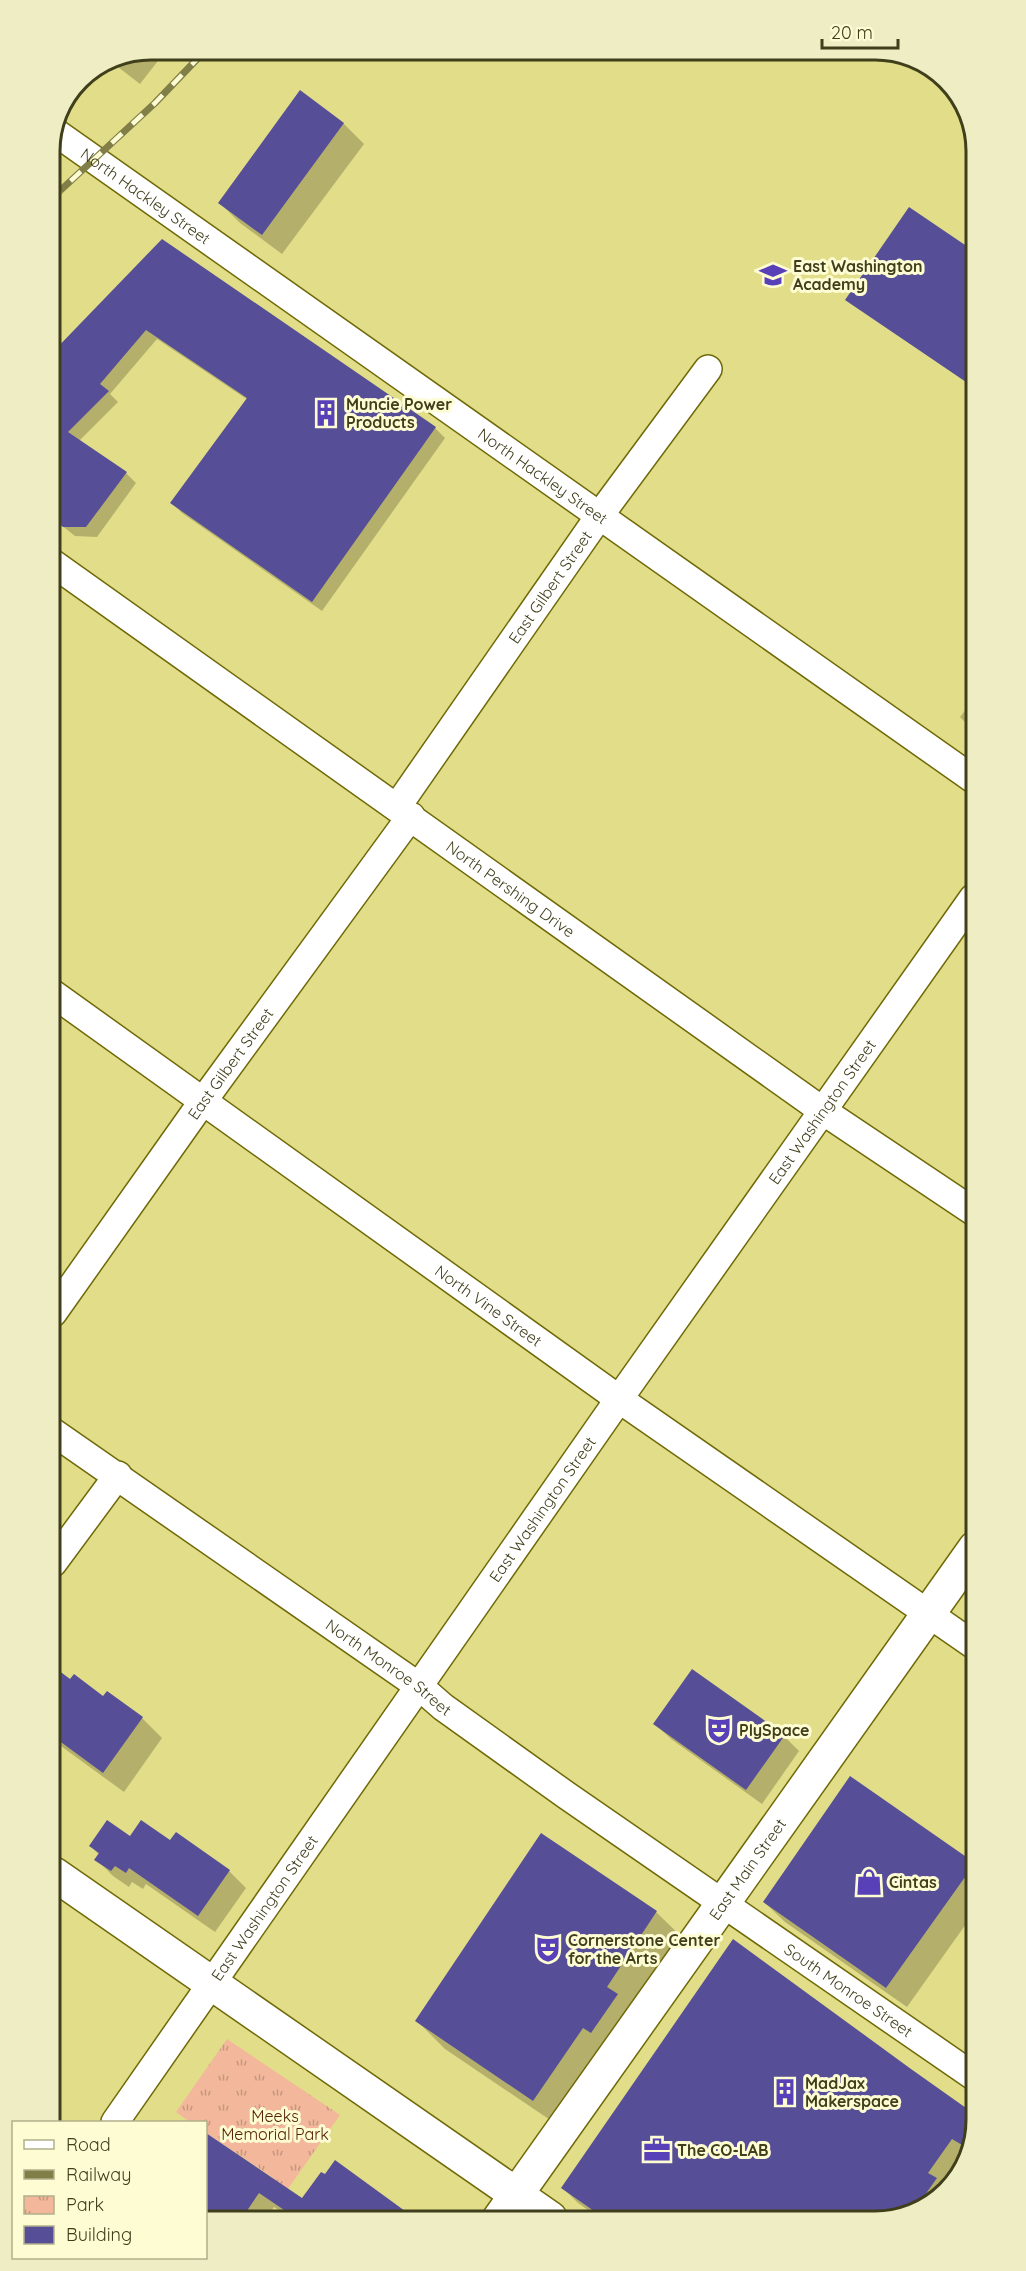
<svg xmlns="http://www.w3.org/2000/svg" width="1026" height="2271" font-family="Quicksand,sans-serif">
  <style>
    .park { fill: url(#park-tufts) }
    .shadow { fill: #0003 }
    .building { fill: #564e97 }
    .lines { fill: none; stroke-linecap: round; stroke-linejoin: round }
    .minor-casing { stroke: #6f6908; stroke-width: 30 }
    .major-casing { stroke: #6f6908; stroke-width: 36 }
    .minor { stroke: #fff; stroke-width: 27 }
    .major { stroke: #fff; stroke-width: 33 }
    .rail-casing { stroke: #817f47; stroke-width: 7 }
    .rail { stroke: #fdfcd3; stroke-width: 4.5; stroke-dasharray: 14; stroke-linecap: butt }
    .labels { text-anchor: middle; stroke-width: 6; stroke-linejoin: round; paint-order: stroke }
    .street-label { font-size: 16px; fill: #403f1c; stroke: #fdfcd3 }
    .poi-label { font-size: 16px; font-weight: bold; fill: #403f1c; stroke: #fdfcd3; text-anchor: start }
    .park-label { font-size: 16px; fill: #562203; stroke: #fdfcd3 }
    .rim { fill: none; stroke: #403f1c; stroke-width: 3 }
  </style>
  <defs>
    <pattern id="park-tufts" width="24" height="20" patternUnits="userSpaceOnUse" patternTransform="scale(1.5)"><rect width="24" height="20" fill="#f3b79b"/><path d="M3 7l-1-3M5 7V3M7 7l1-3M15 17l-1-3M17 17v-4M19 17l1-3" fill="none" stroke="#c6967e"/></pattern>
  </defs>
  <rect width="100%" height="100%" fill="#e1dd88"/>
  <!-- park -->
  <path class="park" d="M 227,2039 L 340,2115 L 285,2193 L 272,2177 L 206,2133 L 206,2122 L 190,2122 L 176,2112 Z"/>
  <!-- shadow -->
  <path class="shadow" d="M 112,57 L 161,57 L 140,84 L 109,60 Z
    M 300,92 L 344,124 L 364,144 L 282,254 L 240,223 L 220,203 Z
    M 909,209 L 971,251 L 972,386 L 847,300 Z
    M 162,241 L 435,428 L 445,438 L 322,611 L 182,513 L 172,503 L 248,400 L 157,339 L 110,394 L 118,402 L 79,441 L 126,473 L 136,483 L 97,537 L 75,536 L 51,517 L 50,357 Z
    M 973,700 L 973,730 L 960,717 Z
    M 54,1677 L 142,1718 L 162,1738 L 124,1792 L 54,1741 Z
    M 655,1724 L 784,1736 L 799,1751 L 762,1804 L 671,1739 Z
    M 130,1838 L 171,1842 L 229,1871 L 246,1888 L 215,1932 L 146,1884 L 143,1889 L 132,1882 L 129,1887 L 113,1876 L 96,1859 L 99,1855 L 91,1846 Z
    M 974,1864 L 976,1910 L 907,2007 L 785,1922 L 764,1902 Z
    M 656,1912 L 685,1940 L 562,2128 L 445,2049 L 417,2021 Z
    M 910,2070 L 976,2117 L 976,2121 L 966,2156 L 945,2188 L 908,2216 L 599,2218 L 578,2203 L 563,2188 Z
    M 206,2135 L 302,2200 L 405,2213 L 411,2219 L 294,2220 L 274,2207 L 265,2220 L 206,2221 Z"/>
  <!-- building -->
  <path class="building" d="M 300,90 L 344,123 L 262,235 L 218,203 Z
    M 909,207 L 971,249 L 972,386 L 845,300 Z
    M 162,239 L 436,427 L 312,602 L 170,503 L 247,398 L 146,330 L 100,384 L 109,391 L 68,432 L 127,472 L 86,527 L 63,527 L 51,517 L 50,355 Z
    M 54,1667 L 70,1679 L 74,1674 L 103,1696 L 107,1691 L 143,1717 L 103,1773 L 54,1737 Z
    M 692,1669 L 785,1735 L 746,1790 L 653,1724 Z
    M 850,1776 L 975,1863 L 886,1988 L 763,1902 Z
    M 107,1820 L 130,1836 L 141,1820 L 170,1840 L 176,1832 L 230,1870 L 198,1916 L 129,1868 L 126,1873 L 115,1866 L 111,1871 L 94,1860 L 99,1853 L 89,1846 Z
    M 541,1833 L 657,1911 L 607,1987 L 618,1994 L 591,2033 L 583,2028 L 533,2101 L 415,2021 Z
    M 733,1939 L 911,2069 L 976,2115 L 975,2127 L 962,2145 L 952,2139 L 928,2173 L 937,2178 L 913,2212 L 908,2216 L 604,2218 L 561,2188 Z
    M 206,2133 L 302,2198 L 321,2172 L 325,2174 L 335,2160 L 416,2219 L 286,2220 L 290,2214 L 259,2193 L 240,2221 L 206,2221 Z"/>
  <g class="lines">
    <defs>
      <g id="minor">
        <path id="s1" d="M 55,132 L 973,779"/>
        <path id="s2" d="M 51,562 L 823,1111 L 974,1212"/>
        <path id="s3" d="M 397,807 L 600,515 L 708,369"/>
        <path id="s4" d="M 52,993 L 619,1399 L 975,1646"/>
        <path id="s5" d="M 53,1313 L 203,1101 L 411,816"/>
        <path id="s6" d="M 53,1432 L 420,1687 L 443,1707 L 566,1795 L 976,2078"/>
        <path d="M 53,1563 L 118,1475"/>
        <path id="s7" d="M 115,2122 L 619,1399 L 973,898"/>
      </g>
      <g id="major">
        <path d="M 54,1874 L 550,2218"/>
        <path id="s8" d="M 499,2219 L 975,1548"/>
      </g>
    </defs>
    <!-- minor casing -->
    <use href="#minor" class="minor-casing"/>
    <!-- major casing -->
    <use href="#major" class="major-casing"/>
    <!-- minor -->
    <use href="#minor" class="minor"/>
    <!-- major -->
    <use href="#major" class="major"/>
    <defs>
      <path id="rail" d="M 50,200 L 155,103 L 200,56"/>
    </defs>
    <!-- rail casing -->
    <use href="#rail" class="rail-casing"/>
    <!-- rail -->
    <use href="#rail" class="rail"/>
  </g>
  <!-- icons -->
  <defs>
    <symbol id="school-bare" viewBox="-9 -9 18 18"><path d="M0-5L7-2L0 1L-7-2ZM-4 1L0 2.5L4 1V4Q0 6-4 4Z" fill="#5740b8" stroke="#fdfcd3" stroke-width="2.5" paint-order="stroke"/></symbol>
    <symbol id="building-bare" viewBox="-9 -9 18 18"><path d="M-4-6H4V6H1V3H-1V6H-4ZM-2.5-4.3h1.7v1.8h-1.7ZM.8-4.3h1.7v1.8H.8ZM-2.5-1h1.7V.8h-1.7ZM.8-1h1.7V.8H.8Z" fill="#5740b8" stroke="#fdfcd3" stroke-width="2.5" paint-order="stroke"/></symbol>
    <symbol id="theatre-bare" viewBox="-9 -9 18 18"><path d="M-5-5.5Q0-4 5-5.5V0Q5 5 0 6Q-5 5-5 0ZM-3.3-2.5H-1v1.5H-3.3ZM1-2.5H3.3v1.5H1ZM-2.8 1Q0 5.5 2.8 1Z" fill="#5740b8" stroke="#fdfcd3" stroke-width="2.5" paint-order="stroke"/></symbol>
    <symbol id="shop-bare" viewBox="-9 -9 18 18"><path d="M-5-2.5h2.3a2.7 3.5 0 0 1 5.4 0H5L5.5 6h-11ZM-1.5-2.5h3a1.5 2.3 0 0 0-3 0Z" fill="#5740b8" stroke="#fdfcd3" stroke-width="2.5" paint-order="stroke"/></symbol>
    <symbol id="office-bare" viewBox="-9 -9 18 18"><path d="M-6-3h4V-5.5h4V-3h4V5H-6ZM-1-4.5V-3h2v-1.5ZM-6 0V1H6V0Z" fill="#5740b8" stroke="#fdfcd3" stroke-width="2.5" paint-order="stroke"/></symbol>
  </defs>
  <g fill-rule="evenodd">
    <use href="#school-bare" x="754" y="256" width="38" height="38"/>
    <use href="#building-bare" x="307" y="394" width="38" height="38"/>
    <use href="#theatre-bare" x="700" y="1711" width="38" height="38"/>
    <use href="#shop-bare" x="850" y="1863" width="38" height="38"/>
    <use href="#theatre-bare" x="529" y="1930" width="38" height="38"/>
    <use href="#building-bare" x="766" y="2073" width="38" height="38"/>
    <use href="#office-bare" x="638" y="2131" width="38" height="38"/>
  </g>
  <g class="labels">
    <!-- street labels -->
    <g class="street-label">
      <text dy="6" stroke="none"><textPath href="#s1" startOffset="111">North Hackley Street</textPath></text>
      <text dy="6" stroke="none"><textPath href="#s1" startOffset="597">North Hackley Street</textPath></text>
      <text dy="6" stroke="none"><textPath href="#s3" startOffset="268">East Gilbert Street</textPath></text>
      <text dy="6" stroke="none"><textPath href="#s2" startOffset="564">North Pershing Drive</textPath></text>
      <text dy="6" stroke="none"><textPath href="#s5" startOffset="306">East Gilbert Street</textPath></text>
      <text dy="6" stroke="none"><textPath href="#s7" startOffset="1233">East Washington Street</textPath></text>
      <text dy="6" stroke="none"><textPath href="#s4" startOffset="537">North Vine Street</textPath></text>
      <text dy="6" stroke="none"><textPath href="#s7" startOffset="747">East Washington Street</textPath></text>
      <text dy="6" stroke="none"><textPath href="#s6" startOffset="410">North Monroe Street</textPath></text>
      <text dy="6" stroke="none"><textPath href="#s8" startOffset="429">East Main Street</textPath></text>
      <text dy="6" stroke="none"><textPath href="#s7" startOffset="261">East Washington Street</textPath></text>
      <text dy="6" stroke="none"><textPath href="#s6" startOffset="972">South Monroe Street</textPath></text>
    </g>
    <!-- poi labels -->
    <g class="poi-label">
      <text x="793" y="272">East Washington<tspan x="793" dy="18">Academy</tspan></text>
      <text x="346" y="410">Muncie Power<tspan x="346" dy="18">Products</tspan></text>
      <text x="739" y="1736">PlySpace</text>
      <text x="889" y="1888">Cintas</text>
      <text x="568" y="1946">Cornerstone Center<tspan x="568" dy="18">for the Arts</tspan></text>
      <text x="805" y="2089">MadJax<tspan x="805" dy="18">Makerspace</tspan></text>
      <text x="677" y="2156">The CO-LAB</text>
    </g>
    <!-- park labels -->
    <g class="park-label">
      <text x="275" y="2122">Meeks<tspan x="275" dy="18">Memorial Park</tspan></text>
    </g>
  </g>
  <!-- crop -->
  <path d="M0 0H1026V2271H0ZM151 60H875A91 91 0 0 1 966 151V2120A91 91 0 0 1 875 2211H151A91 91 0 0 1 60 2120V151A91 91 0 0 1 151 60Z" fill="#eeedc4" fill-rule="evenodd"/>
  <path class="rim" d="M151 60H875A91 91 0 0 1 966 151V2120A91 91 0 0 1 875 2211H151A91 91 0 0 1 60 2120V151A91 91 0 0 1 151 60Z"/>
  <!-- legend -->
  <rect x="12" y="2121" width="195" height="138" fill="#fdfcd3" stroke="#b1b08a" stroke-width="1.5"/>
  <rect x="24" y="2140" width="30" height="9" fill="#ffffff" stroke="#b1b08a" stroke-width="1.5"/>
  <text x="66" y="2151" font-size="18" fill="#403f1c">Road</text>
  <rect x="24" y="2170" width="30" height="9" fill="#817f47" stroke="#b1b08a" stroke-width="1.5"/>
  <text x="66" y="2181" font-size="18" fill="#403f1c">Railway</text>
  <rect x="24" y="2196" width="30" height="18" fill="url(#park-tufts)" stroke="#b1b08a" stroke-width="1.5"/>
  <text x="66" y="2211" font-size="18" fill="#403f1c">Park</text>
  <rect x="24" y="2226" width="30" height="18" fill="#564e97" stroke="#b1b08a" stroke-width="1.5"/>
  <text x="66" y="2241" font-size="18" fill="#403f1c">Building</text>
  <!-- scale -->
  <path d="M822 39v9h76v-9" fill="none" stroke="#403f1c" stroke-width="3"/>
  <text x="831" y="39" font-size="18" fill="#403f1c" stroke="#fdfcd3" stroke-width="4.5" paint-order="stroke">20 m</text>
</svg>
